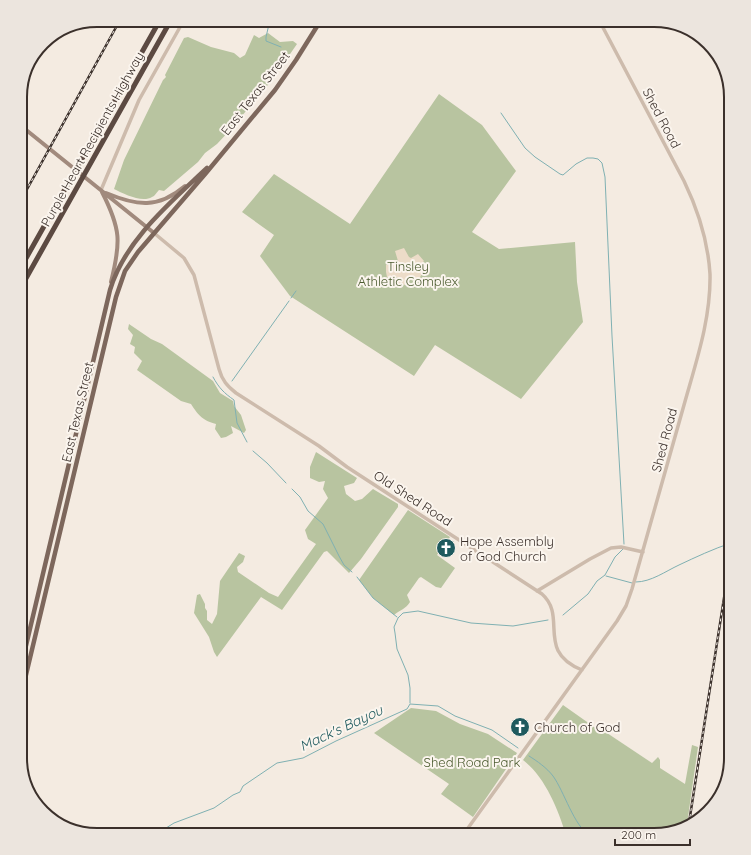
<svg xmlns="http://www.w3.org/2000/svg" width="751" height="855" font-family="Quicksand,sans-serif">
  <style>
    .green { fill: #b8c4a0 }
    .plaza { fill: #ecdcc8 }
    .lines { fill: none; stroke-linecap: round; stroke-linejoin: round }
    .stream { stroke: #7fb0b2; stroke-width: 1 }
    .tertiary { stroke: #cdbbac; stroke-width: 3.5 }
    .secondary { stroke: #a18a7d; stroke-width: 4 }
    .primary { stroke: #7d675c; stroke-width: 4.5 }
    .motorway { stroke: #5c4a42; stroke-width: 5 }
    .rail-casing { stroke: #3b302b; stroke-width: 2.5 }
    .rail { stroke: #fbf5ee; stroke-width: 1; stroke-dasharray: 3; stroke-linecap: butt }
    .labels { text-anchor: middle; stroke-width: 4; stroke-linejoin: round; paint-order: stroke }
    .street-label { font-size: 13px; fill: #3b302b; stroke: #fbf5ee }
    .park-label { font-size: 13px; fill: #4a5a2e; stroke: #fbf5ee }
    .poi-label { font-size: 13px; fill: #3b302b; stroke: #fbf5ee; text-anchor: start }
    .water-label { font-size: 14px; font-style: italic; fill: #1f5a5e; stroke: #fbf5ee }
    .rim { fill: none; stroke: #3b302b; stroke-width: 2 }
  </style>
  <rect width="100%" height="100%" fill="#f4ebe1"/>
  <!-- green -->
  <path class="green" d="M 268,33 L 280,42 L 293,41 L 297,44 L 272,80 L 231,129 L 217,144 L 205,153 L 198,162 L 164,191 L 159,190 C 156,193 155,196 152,197 C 142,203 124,194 114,189 L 124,160 L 163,80 L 166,77 L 165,75 L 184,38 L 188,37 L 211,47 L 234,53 L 240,58 L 245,55 L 254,35 L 259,38 Z
    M 439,94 L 482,125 L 516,171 L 472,232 L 499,249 L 575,242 L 577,282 L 583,322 L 521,399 L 435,345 L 414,376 L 290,296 L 260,256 L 274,235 L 242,212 L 274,174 L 350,224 Z
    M 129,324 L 151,339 L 162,344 L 213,381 L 220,393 L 233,401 L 234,406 L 241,415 L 246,430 L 244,433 L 231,426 L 233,433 L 226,437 L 221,438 L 215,429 L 216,424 C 202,420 199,416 191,404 L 181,401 L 137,370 L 142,361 L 134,353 L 135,347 L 130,344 L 133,335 L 128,329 Z
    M 316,452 L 357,478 L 354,483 L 344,486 L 346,494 L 355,501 L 362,499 L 373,489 L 398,504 L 398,507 L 361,559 L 349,573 L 327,551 L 324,552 L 282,610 L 261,597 L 217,657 L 214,652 L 209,637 L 194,613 L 197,595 L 200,594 L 205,604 L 205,608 L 207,611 L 207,620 L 212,624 L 217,614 L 220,581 L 239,553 L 245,556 L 243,562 L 237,567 L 238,572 L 269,593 L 278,597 L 316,544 L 308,539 L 305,530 L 328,498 L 323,489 L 325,481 L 319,482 L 310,478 L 310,467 Z
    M 408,510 L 450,537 L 437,555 L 455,568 L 441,588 L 436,587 L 421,577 L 419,578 L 407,595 L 410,602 C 406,609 400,610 394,615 L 373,598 L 359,580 Z
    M 731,616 L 731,658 L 725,656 Z
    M 563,705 L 597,729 L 601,729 L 652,763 L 658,757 L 660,760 L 660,768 L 685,784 L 692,745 L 698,747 L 687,824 L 655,835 L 566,835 C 558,809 545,777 523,760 Z
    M 411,708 L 436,711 L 460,724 L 488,734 L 517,753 L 473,817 L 441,794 L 449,784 L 374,733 Z"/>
  <!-- plaza -->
  <path class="plaza" d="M 404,248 L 409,257 L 411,258 L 418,254 L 424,261 L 419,266 L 419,269 L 423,272 L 419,279 L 413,277 L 408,280 L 406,285 L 397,284 L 398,278 L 397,277 L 387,277 L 386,272 L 386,265 L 397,263 L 398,261 L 395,251 Z"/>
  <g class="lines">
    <!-- stream -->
    <path class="stream" d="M 270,20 L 266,37 L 266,41 L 281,47
      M 501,113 L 525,148 L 535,157 L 560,174 L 563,175 L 576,164 L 587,158 L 593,158 L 598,159 L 602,163 L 605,177 L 612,336 L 624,544
      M 291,298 L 296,291
      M 213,377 C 219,388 224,393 234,400 L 237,423 L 247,442
      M 232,381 L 289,301
      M 253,451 L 267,463 L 286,483
      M 292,489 L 300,497 L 308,511 L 323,524 L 339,556 L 344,565 L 352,572
      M 606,576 L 632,583
      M 357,577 L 373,598 L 397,617
      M 636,582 C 651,582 666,571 679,565 C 696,557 713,549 731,543
      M 563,615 L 588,594 L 597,581 L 605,575 L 615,557 L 623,549
      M 410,703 L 410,688 L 408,675 L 397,649 L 395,633 L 394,627 L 398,618 L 403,613 L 418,611 L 471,623 L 513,626 L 548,620
      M 529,756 C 537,761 547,768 553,776 C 564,791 574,826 589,835
      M 155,835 L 174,823 L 214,808 L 233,795 L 240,792 L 243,786 L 277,763 L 303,758 L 336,741 L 407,709 L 410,704 L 438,706 L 455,716 L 492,730 L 518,748"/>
    <!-- tertiary -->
    <path class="tertiary" d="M 101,190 L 139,100 L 184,20
      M 154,233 L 184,258 L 194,275 L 219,369 C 222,380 227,386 236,393 L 319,446 L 347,467 L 542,594 C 568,617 535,651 582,670
      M 537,591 L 590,559 L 611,548 L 621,547 L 643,552
      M 463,835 L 617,621 L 626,606 L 632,589 C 649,528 667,466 684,405 C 696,362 711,319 710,274 C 708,241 698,210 684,181 L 599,20"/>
    <!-- secondary -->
    <path class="secondary" d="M 20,125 L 154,233
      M 102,192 C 121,229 121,242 111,282
      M 106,193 C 137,206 158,209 185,186"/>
    <!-- primary -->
    <path class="primary" d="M 20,671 L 110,290 C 125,240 170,203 207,168
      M 20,700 L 116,297 L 125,271 L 138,252 L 206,173 L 275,90 L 296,60 L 321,20"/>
    <!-- motorway -->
    <path class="motorway" d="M 20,269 L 160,20
      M 20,289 L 171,20"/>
    <defs>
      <path id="rail" d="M 20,202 L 120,20
        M 689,823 L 731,553"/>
    </defs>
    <!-- rail casing -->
    <use href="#rail" class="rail-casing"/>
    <!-- rail -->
    <use href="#rail" class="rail"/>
  </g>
  <!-- icons -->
  <defs>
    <symbol id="church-disc" viewBox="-11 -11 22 22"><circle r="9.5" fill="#1f5a5e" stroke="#fbf5ee"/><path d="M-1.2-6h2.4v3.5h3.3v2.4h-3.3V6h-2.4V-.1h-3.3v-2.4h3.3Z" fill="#fff"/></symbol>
  </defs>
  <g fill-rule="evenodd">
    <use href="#church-disc" x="435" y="537" width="22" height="22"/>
    <use href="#church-disc" x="509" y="716" width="22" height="22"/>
  </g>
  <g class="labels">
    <!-- street labels -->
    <g class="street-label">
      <text transform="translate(255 93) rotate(-52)" y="5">East Texas Street</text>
      <text transform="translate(662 118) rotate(62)" y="5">Shed Road</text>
      <text transform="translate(92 139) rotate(-61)" y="5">Purple Heart Recipients Highway</text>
      <text transform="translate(77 412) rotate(-77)" y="5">East Texas Street</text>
      <text transform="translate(664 440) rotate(-75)" y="5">Shed Road</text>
      <text transform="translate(413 498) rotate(33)" y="5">Old Shed Road</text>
    </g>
    <!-- park labels -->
    <g class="park-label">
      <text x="408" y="271">Tinsley<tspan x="408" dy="15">Athletic Complex</tspan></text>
      <text x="472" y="767">Shed Road Park</text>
    </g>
    <!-- poi labels -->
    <g class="poi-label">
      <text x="460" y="546">Hope Assembly<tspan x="460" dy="15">of God Church</tspan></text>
      <text x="534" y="732">Church of God</text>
    </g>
    <!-- water labels -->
    <g class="water-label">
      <text transform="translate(341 728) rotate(-25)" y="5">Mack's Bayou</text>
    </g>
  </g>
  <!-- crop -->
  <path d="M0 0H751V855H0ZM97 27H654A70 70 0 0 1 724 97V758A70 70 0 0 1 654 828H97A70 70 0 0 1 27 758V97A70 70 0 0 1 97 27Z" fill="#ece5de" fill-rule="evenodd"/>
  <path class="rim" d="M97 27H654A70 70 0 0 1 724 97V758A70 70 0 0 1 654 828H97A70 70 0 0 1 27 758V97A70 70 0 0 1 97 27Z"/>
  <!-- scale -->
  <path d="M615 839v6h75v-6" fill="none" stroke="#3b302b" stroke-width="2"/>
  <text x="621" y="839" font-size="12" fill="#3b302b" stroke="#fbf5ee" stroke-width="3" paint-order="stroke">200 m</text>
</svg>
